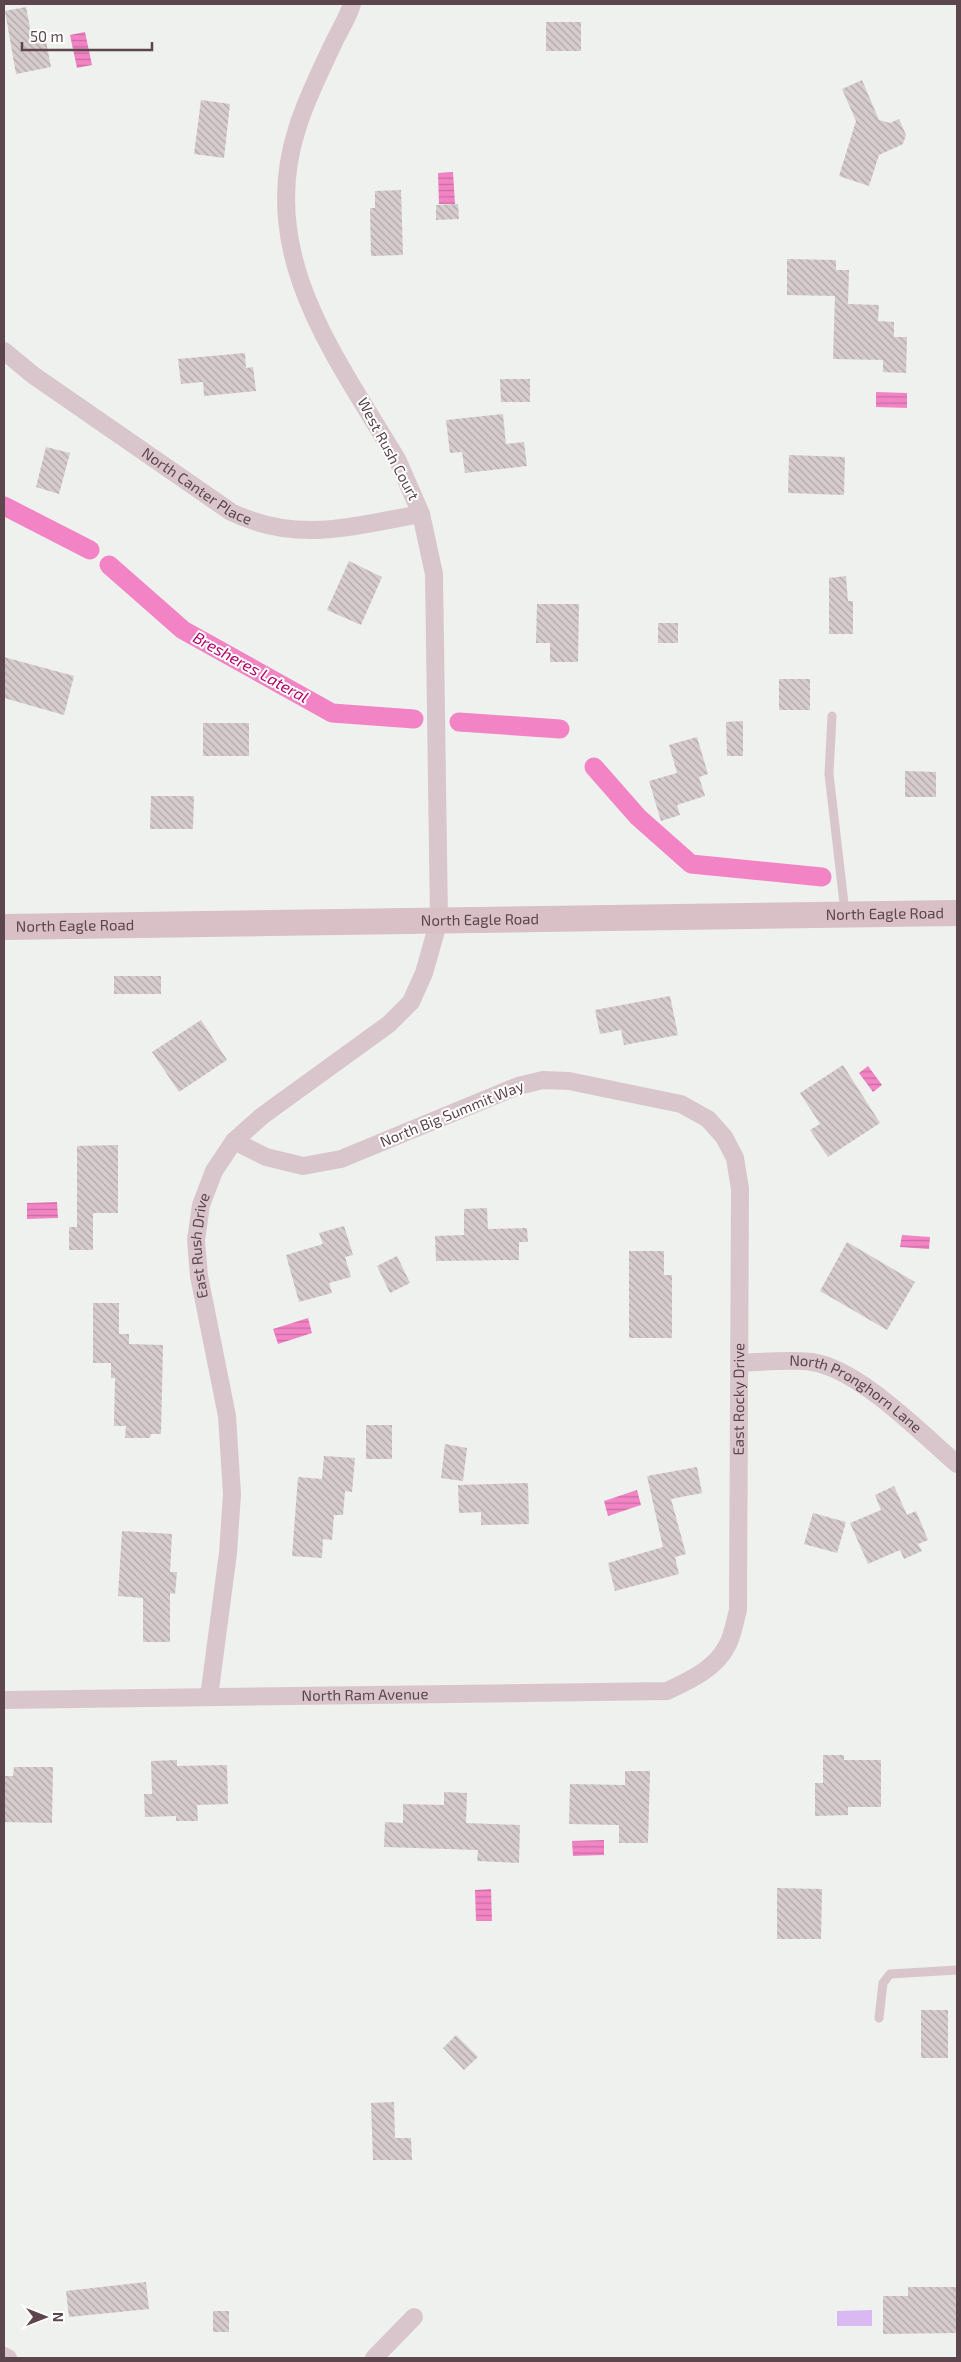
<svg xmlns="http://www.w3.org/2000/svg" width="961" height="2362" font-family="'Exo 2',sans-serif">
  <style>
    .garden { fill: #dab9f2 }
    .water { fill: url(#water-rules) }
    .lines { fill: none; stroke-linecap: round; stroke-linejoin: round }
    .canal { stroke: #f283c5; stroke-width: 19 }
    .building { fill: url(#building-back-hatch) }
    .lane { stroke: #d9c6cd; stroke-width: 9 }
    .street { stroke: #d9c6cd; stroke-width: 18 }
    .secondary { stroke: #d9bfc6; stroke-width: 26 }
    .labels { text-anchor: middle; stroke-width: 4; stroke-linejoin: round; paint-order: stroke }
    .street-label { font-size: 15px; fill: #5d454d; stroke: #fff }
    .water-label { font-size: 16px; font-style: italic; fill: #b3026b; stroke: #fff }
  </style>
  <defs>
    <pattern id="water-rules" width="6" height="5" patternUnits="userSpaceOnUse" patternTransform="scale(1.25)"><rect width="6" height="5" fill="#f283c5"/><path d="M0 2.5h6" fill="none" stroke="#c76da2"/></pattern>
    <pattern id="building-back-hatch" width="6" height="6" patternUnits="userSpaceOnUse" patternTransform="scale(1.25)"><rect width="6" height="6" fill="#d6ccce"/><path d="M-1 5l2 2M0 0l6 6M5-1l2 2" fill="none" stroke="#b1a7a9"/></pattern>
  </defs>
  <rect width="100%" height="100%" fill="#eef1ee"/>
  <!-- garden -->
  <path class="garden" d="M 872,2310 L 872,2326 L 837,2326 L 837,2311 Z"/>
  <!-- water -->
  <path class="water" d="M 85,32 L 92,65 L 77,68 L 70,35 Z
    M 453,172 L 455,204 L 439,204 L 438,173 Z
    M 876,392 L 907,393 L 907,408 L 876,407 Z
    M 868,1066 L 882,1085 L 873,1092 L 859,1073 Z
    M 57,1202 L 58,1218 L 27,1219 L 27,1203 Z
    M 902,1235 L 930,1237 L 929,1249 L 900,1247 Z
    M 308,1318 L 312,1333 L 278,1344 L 273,1329 Z
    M 637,1490 L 641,1505 L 608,1516 L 604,1501 Z
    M 604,1840 L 604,1855 L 573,1856 L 572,1841 Z
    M 491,1889 L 492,1921 L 476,1921 L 475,1890 Z"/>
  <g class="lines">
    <!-- canal -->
    <path class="canal" d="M 4,506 L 90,550
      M 109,565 L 183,630 L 332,713 L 414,719
      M 459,722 L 560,729
      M 594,767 L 638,817 L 691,864 L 822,877"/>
  </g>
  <!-- building -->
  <path class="building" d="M 26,7 L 31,33 L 44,31 L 51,67 L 16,74 L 5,11 Z
    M 546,22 L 581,22 L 581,51 L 546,51 Z
    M 862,80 L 879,120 L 890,123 L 899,119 L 906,135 L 903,144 L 879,155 L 869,186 L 839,176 L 856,121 L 842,89 Z
    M 201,100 L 230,104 L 224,158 L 194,154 Z
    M 401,190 L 403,255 L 371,256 L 370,208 L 375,208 L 375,191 Z
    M 458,204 L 459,219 L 436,220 L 436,205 Z
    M 787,259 L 836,260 L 836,270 L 849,270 L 848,304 L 879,305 L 878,321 L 894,322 L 894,337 L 907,337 L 906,373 L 883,372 L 883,360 L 833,359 L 835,296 L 787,295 Z
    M 245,353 L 246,368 L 253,367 L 256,391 L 204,396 L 203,382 L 181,384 L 178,359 Z
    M 500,379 L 530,379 L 530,402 L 501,402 Z
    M 503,414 L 506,444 L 524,442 L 527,466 L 465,473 L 462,452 L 450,453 L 446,420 Z
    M 46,447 L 70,453 L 59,494 L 36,487 Z
    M 789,455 L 845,457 L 844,495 L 788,493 Z
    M 349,561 L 382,577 L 361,625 L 327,610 Z
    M 846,576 L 848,601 L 853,601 L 853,634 L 829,634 L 829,578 Z
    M 537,604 L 579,604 L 578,662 L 550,662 L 550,643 L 536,643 Z
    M 658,623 L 678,623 L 678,643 L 658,643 Z
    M 4,657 L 74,676 L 64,715 L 4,698 Z
    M 779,679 L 810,679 L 810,710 L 779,710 Z
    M 743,721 L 743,756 L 727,756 L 726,722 Z
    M 203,723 L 249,723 L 249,756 L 203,756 Z
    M 697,737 L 708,774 L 699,777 L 705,796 L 677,805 L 680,815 L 661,821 L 649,781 L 677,773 L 669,745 Z
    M 905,771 L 936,772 L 936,797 L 905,797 Z
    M 151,796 L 194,796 L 193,829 L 150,829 Z
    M 114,976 L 161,976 L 161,994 L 114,994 Z
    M 670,996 L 678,1035 L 624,1045 L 621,1030 L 600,1034 L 595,1010 Z
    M 201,1020 L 227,1060 L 179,1092 L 152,1052 Z
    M 843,1065 L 880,1123 L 828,1157 L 810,1130 L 820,1124 L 800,1093 Z
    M 118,1145 L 118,1213 L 93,1213 L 93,1250 L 69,1250 L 69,1227 L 77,1227 L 77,1146 Z
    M 487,1208 L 488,1229 L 527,1228 L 528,1242 L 519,1242 L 519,1260 L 436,1261 L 435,1236 L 464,1235 L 464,1209 Z
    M 344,1226 L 353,1255 L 345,1257 L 351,1277 L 329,1283 L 332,1293 L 299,1302 L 286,1255 L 323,1244 L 319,1233 Z
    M 847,1242 L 915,1282 L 887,1330 L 820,1291 Z
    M 629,1251 L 664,1251 L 664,1275 L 672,1275 L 672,1338 L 629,1338 Z
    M 397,1256 L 410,1283 L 390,1293 L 377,1266 Z
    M 93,1303 L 119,1303 L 119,1334 L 129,1334 L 129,1344 L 163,1345 L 161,1434 L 151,1434 L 150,1438 L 125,1438 L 126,1426 L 114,1426 L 115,1378 L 111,1378 L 111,1363 L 93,1363 Z
    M 366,1425 L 392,1425 L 392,1459 L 366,1459 Z
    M 445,1444 L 467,1448 L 463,1481 L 441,1478 Z
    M 324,1456 L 355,1458 L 352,1492 L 345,1491 L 343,1515 L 334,1515 L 332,1540 L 323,1539 L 322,1558 L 292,1556 L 298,1477 L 322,1479 Z
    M 697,1467 L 702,1493 L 671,1499 L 686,1554 L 675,1557 L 679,1574 L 615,1591 L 608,1563 L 663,1547 L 647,1476 Z
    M 528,1483 L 529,1524 L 481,1525 L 481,1512 L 459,1513 L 458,1485 Z
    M 894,1486 L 907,1515 L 916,1511 L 928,1540 L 918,1544 L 922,1551 L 904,1559 L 900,1550 L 868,1564 L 850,1523 L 881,1510 L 875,1495 Z
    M 813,1513 L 846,1522 L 837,1553 L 804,1544 Z
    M 122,1531 L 172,1534 L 170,1572 L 177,1572 L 175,1594 L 170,1593 L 170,1642 L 143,1642 L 143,1598 L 118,1596 Z
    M 823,1755 L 844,1755 L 844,1760 L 881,1760 L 881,1807 L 848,1807 L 848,1815 L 815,1816 L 815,1783 L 823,1783 Z
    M 177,1760 L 177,1766 L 227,1765 L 228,1804 L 197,1805 L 198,1821 L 176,1821 L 176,1816 L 145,1817 L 144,1794 L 152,1794 L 151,1761 Z
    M 14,1767 L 53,1767 L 52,1823 L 4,1822 L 4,1776 L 13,1776 Z
    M 625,1771 L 650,1771 L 648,1843 L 619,1843 L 619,1825 L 569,1824 L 570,1784 L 625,1785 Z
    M 444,1792 L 467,1793 L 466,1823 L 520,1825 L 519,1863 L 477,1861 L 478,1850 L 384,1847 L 385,1822 L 403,1823 L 403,1804 L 444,1805 Z
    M 777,1888 L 822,1889 L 821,1939 L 777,1939 Z
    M 921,2010 L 948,2010 L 948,2058 L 921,2058 Z
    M 456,2035 L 478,2057 L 464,2070 L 443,2048 Z
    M 394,2102 L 395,2138 L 411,2138 L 412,2160 L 373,2160 L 371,2103 Z
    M 146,2282 L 149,2309 L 69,2317 L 66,2291 Z
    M 908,2287 L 957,2287 L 957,2333 L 883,2334 L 883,2296 L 908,2296 Z
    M 213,2311 L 229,2311 L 229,2332 L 213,2332 Z"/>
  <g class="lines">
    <!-- lane -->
    <path class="lane" d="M 832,716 L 829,774 L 845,912
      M 879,2018 L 883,1983 L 890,1974 L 957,1970"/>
    <!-- street -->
    <g class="street">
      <path id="s1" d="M 4,351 L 33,375 L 231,512 C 298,544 352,526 421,514"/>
      <path id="s2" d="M 740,1363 C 763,1362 789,1359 812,1362 C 859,1369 921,1433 957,1464"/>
      <path id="s3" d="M 209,1697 L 228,1553 L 232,1494 L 227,1416 L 199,1276 L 196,1240 L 201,1205 L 214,1171 L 234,1141 L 262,1116 L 389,1024 L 411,1002 L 424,973 L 439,920 L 434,574 L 421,514 L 398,461 C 337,358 256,256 297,129 C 306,99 321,70 334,42 C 340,30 348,17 352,4"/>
      <path id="s4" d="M 4,1700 L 667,1691 C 690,1680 716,1669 728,1644 C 733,1634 735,1621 738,1610 L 740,1189 L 735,1158 L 724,1137 L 708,1119 L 681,1104 L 569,1081 L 543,1080 L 518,1086 L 341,1159 L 303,1166 L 266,1157 L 234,1141"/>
      <path d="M 4,2356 L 8,2358"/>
      <path d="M 374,2358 L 414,2317"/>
    </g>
    <!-- secondary -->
    <path class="secondary" id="s5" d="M 4,927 L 957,913"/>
  </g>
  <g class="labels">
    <!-- street labels -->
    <g class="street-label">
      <text transform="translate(388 449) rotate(62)" y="5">West Rush Court</text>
      <text dy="5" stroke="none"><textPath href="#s1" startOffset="236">North Canter Place</textPath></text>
      <text dy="5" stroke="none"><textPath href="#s5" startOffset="881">North Eagle Road</textPath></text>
      <text dy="5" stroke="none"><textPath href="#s5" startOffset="476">North Eagle Road</textPath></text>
      <text dy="5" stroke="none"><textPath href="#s5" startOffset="71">North Eagle Road</textPath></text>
      <text transform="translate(452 1114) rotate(-22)" y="5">North Big Summit Way</text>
      <text dy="5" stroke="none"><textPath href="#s3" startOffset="456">East Rush Drive</textPath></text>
      <text dy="5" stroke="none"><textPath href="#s2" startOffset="125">North Pronghorn Lane</textPath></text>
      <text dy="5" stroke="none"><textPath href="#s4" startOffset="988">East Rocky Drive</textPath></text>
      <text dy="5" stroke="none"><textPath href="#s4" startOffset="361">North Ram Avenue</textPath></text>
    </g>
    <!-- water labels -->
    <g class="water-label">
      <text transform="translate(251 667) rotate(29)" y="6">Bresheres Lateral</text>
    </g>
  </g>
  <!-- border -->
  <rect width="961" height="2362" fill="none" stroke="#5d454d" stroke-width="10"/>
  <!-- north arrow -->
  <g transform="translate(45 2317) rotate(90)" stroke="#ffffff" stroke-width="4" paint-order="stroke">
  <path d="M0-4L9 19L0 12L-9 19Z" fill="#5d454d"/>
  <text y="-8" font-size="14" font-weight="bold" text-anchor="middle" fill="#5d454d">N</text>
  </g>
  <!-- scale -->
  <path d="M22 42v8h130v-8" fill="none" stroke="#5d454d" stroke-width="2.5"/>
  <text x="30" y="42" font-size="15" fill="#5d454d" stroke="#ffffff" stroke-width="4" paint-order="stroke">50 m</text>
</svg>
